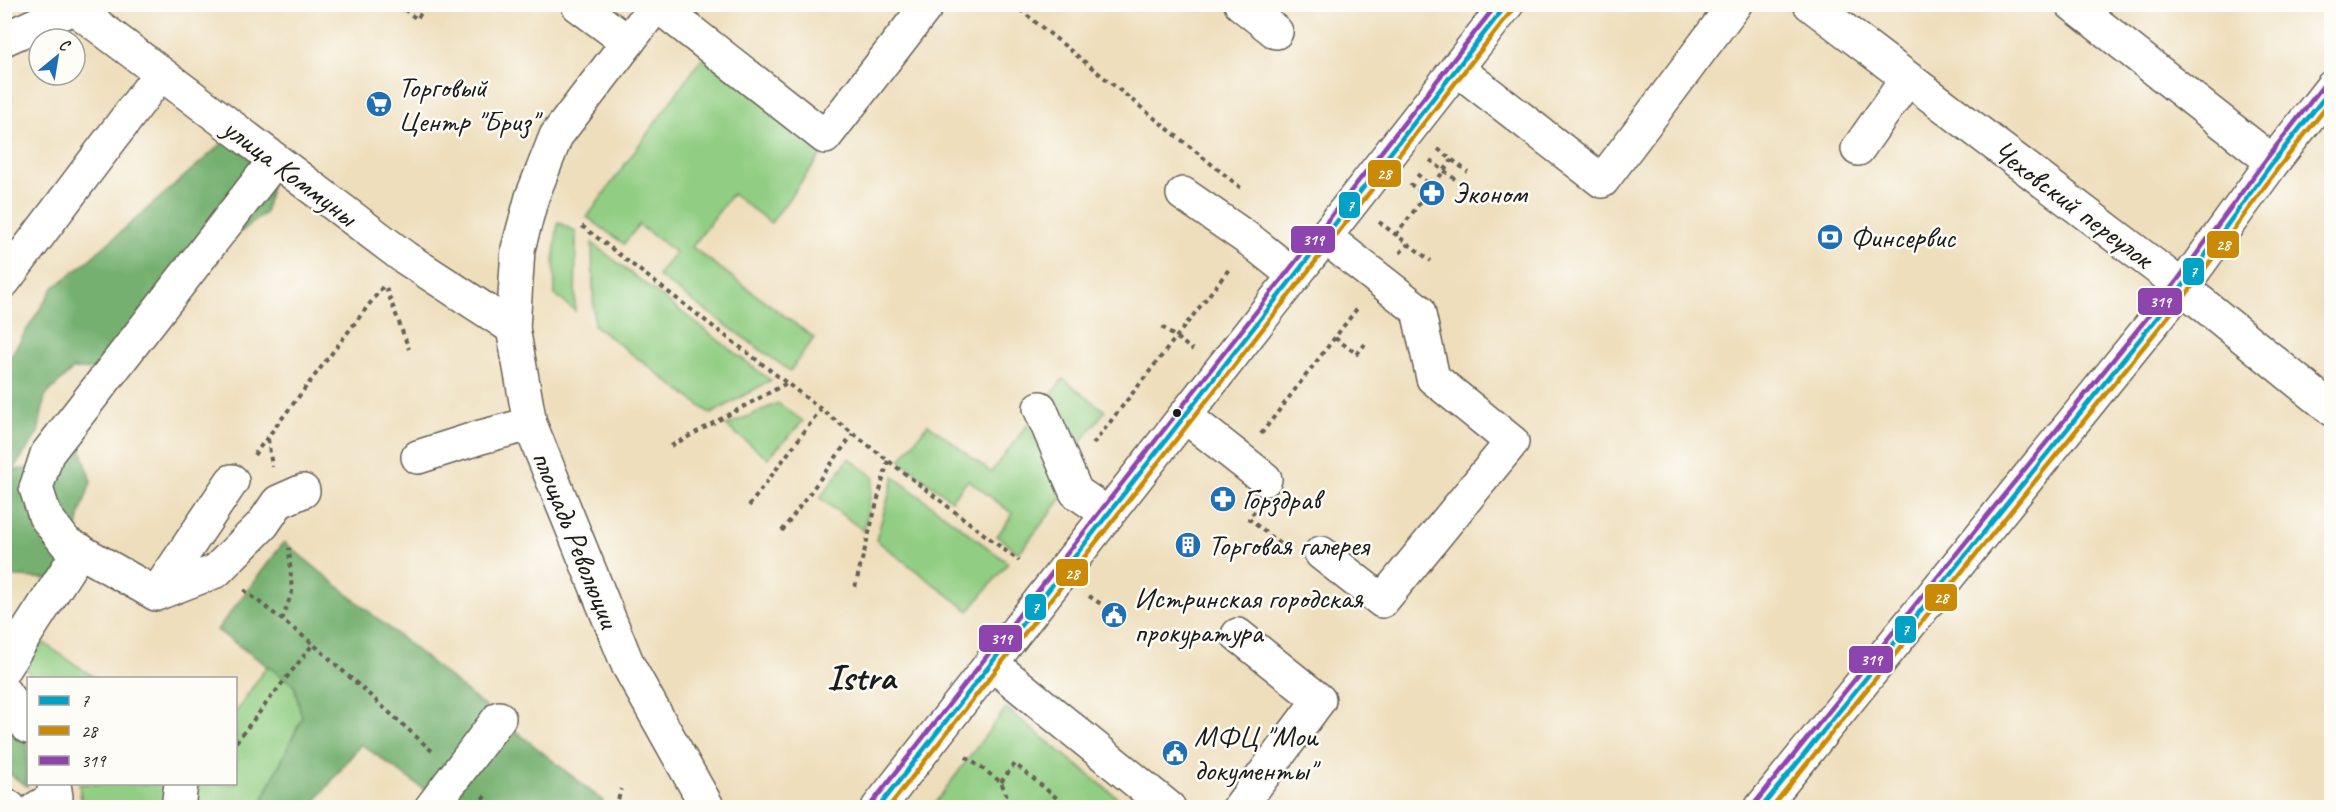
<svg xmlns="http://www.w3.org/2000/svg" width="2336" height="812" font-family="Caveat,sans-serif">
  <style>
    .green { fill: #91cd82; stroke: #56744f; stroke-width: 1.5 }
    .forest { fill: #74b070; stroke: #486646; stroke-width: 1.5 }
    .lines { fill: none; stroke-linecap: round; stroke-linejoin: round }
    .minor-casing { stroke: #666054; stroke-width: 36 }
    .major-casing { stroke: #666054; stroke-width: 36 }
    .path { stroke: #666054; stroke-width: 4; stroke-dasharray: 4.5 4.5; stroke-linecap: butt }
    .minor { stroke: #fff; stroke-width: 33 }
    .major { stroke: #fff; stroke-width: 33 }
    .bus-1-casing { stroke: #fdfcf7; stroke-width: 9 }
    .bus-2-casing { stroke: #fdfcf7; stroke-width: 9 }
    .bus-3-casing { stroke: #fdfcf7; stroke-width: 9 }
    .bus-1 { stroke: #01a2c5; stroke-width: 4.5 }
    .bus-2 { stroke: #cb8a06; stroke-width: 4.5 }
    .bus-3 { stroke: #8e44ad; stroke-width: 4.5 }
    .bus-dot { fill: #1c1c1c; stroke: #fdfcf7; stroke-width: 2 }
    .labels { text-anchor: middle; stroke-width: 5; stroke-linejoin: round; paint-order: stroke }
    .poi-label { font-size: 30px; fill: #1c1c1c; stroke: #fdfcf7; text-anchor: start }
    .street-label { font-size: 30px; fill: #1c1c1c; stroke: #fdfcf7 }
    .district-label { font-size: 36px; font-weight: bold; fill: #1c1c1c; stroke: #fdfcf7 }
    .line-badge { stroke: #fdfcf7; stroke-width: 2 }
    .badge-label { font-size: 16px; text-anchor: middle; font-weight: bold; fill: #fff }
  </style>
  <rect width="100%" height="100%" fill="#fdfcf7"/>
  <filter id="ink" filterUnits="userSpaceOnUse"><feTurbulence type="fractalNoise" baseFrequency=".0167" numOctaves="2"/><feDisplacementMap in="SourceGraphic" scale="12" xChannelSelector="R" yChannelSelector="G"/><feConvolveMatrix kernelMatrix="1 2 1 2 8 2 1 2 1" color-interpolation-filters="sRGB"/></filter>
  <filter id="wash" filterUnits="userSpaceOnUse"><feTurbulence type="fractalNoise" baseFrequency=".008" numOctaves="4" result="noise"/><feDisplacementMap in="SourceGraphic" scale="24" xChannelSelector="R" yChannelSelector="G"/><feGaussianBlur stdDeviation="1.35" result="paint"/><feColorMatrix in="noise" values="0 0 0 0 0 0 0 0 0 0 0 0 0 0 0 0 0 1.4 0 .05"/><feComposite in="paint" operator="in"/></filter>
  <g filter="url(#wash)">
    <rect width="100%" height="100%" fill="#eedebc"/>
    <!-- green -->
    <path class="green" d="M 702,58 L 826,148 L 771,223 L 732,194 L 692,247 L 814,338 L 790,371 L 658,276 L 675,252 L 639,225 L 624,244 L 587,217 Z
      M 558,222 L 576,232 L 575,311 L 555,295 L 554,258 Z
      M 592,243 L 770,380 L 771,380 L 711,414 L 594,325 Z
      M 1063,379 L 1105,411 L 1054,477 L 1069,489 L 1019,553 L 997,536 L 1013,514 L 968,480 L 951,500 L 900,460 L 928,424 L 991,472 Z
      M 778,403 L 803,421 L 768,458 L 726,426 Z
      M 849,458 L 874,477 L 864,531 L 820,498 Z
      M 894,477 L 1008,563 L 969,611 L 876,540 Z
      M 35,637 L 95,678 L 31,678 L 22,659 Z
      M 268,664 L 294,684 L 302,718 L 259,807 L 197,808 L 199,784 L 236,784 L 236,712 Z
      M 1006,708 L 1129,807 L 932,807 Z
      M 79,784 L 166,784 L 164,804 L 160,808 L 82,807 Z"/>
    <!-- forest -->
    <path class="forest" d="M 226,140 L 274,175 L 265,213 L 175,283 L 112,370 L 73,369 L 45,396 L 38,433 L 13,470 L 49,467 L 81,448 L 91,482 L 79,517 L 73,553 L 50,579 L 5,576 L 4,363 L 10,357 L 53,288 L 83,265 Z
      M 284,542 L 493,713 L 429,793 L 361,744 L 311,807 L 259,807 L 302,718 L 294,685 L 217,630 Z
      M 4,692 L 28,727 L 27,786 L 5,771 Z
      M 507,724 L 603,801 L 601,808 L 446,808 Z"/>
  </g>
  <g filter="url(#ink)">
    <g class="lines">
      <defs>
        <path id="minor" d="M 69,4 L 404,257 L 513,328
          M 1241,4 L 1276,32
          M 1810,4 L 2167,275 L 2332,409
          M 2072,4 L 2273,162
          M 578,5 L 628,42
          M 657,5 L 825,137 L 928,4
          M 4,39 L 73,8
          M 1457,69 L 1602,181 L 1735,4
          M 1858,149 L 1907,79
          M 275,160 L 47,454 L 36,488 L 45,516 L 66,543 L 156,594 L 216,571 L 263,524 L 278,502 L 303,491
          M 1183,194 L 1251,241 L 1295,276
          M 4,281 L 160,74
          M 1040,408 L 1076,492 L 1108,514
          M 1185,416 L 1265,479
          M 418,457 L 481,437 L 530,424
          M 1321,553 L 1382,601 L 1512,442 L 1433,378 L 1418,310 L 1325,237
          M 156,594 L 232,481
          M 1238,635 L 1319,700 L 1239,808
          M 991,663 L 1169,808
          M 4,668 L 80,550
          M 4,692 L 28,727
          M 4,804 L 10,808
          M 37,808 L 56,797 L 54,784
          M 178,808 L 181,784
          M 431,808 L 499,718
          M 878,808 L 1507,4
          M 1761,808 L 2182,287 L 2273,162 L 2332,87"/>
        <path id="major" d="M 657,4 L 556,136 L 532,197 L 518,249 L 513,328 L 530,424 L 628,665 L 708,808"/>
      </defs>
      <!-- minor casing -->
      <use href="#minor" class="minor-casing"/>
      <!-- major casing -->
      <use href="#major" class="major-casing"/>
      <!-- path -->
      <path class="path" d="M 397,4 L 417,19 L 427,4
        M 1013,4 L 1241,188
        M 1438,149 L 1468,172
        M 1430,160 L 1460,183
        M 1417,174 L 1432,187
        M 1410,184 L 1426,196
        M 1379,222 L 1431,261
        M 582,226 L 1019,561
        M 1396,235 L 1452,160
        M 1400,253 L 1408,244
        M 386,288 L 409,349
        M 1162,327 L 1193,350
        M 1335,338 L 1357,354 L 1365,344
        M 1261,434 L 1359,306
        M 268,439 L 272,467
        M 1093,444 L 1230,268
        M 671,446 L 787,383
        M 254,455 L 384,285
        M 749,506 L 821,409
        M 1255,511 L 1249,519 L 1286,549
        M 782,531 L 853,434
        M 855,587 L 888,460
        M 244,590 L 313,644 L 432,751
        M 1089,596 L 1101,604
        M 282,620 L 292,592 L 289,548
        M 236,742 L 313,644
        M 966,757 L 1001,782 L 1012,808
        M 1001,782 L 1015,764 L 1069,808
        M 482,796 L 495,808
        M 616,808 L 621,789"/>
      <!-- minor -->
      <use href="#minor" class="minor"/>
      <!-- major -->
      <use href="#major" class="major"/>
      <defs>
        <path id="bus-1" d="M 878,808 L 1507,4
          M 1761,808 L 2182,287 L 2273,162 L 2332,88"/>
        <path id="bus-2" d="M 888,808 L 1513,9
          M 1771,808 L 2188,292 L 2279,167 L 2332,100"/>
        <path id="bus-3" d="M 872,803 L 1497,4
          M 1755,803 L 2176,282 L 2267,158 L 2326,82"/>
      </defs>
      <!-- bus-1 casing -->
      <use href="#bus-1" class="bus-1-casing"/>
      <!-- bus-2 casing -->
      <use href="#bus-2" class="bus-2-casing"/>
      <!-- bus-3 casing -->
      <use href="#bus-3" class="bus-3-casing"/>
      <!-- bus-1 -->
      <use href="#bus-1" class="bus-1"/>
      <!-- bus-2 -->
      <use href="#bus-2" class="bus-2"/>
      <!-- bus-3 -->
      <use href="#bus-3" class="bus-3"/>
    </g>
  </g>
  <!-- icons -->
  <defs>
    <symbol id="supermarket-disc" viewBox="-11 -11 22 22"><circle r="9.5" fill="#1f6fb2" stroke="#fdfcf7"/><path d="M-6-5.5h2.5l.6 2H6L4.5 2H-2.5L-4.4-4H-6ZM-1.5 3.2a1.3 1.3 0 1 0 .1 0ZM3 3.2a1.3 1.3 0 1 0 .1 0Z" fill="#fff"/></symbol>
    <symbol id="pharmacy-disc" viewBox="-11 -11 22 22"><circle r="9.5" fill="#1f6fb2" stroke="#fdfcf7"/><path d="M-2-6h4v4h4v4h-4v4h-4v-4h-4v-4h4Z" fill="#fff"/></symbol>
    <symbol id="bank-disc" viewBox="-11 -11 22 22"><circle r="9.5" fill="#1f6fb2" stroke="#fdfcf7"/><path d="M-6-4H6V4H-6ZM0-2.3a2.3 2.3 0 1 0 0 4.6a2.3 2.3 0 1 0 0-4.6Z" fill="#fff"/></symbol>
    <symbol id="building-disc" viewBox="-11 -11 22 22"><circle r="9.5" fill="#1f6fb2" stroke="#fdfcf7"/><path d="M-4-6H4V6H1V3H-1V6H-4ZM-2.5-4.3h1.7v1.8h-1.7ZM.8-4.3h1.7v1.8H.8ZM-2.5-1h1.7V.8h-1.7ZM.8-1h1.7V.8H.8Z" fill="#fff"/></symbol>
    <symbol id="civic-disc" viewBox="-11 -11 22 22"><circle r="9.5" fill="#1f6fb2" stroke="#fdfcf7"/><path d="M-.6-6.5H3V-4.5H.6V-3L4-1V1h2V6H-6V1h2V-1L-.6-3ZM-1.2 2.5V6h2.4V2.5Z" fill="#fff"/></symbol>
  </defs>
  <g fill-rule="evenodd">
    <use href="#supermarket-disc" x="364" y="89" width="30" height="30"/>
    <use href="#pharmacy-disc" x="1417" y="178" width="30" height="30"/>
    <use href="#bank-disc" x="1815" y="222" width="30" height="30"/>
    <use href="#pharmacy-disc" x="1208" y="484" width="30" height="30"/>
    <use href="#building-disc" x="1173" y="530" width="30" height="30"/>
    <use href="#civic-disc" x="1099" y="600" width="30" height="30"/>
    <use href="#civic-disc" x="1160" y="738" width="30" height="30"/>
  </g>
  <!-- markers -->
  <circle class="bus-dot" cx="1177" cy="413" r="5"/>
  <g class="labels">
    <!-- poi labels -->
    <g class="poi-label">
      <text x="398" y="97">Торговый<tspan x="398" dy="34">Центр "Бриз"</tspan></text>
      <text x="1452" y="203">Эконом</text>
      <text x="1850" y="247">Финсервис</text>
      <text x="1242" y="509">Горздрав</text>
      <text x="1208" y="555">Торговая галерея</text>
      <text x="1134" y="608">Истринская городская<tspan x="1134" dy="34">прокуратура</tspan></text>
      <text x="1194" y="746">МФЦ "Мои<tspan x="1194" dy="34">документы"</tspan></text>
    </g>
    <!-- street labels -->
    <g class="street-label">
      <text transform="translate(290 172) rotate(37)" y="10">улица Коммуны</text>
      <text transform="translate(2073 204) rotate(37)" y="10">Чеховский переулок</text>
      <text transform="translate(576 539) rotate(68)" y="10">площадь Революции</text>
    </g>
    <!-- district labels -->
    <g class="district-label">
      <text x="861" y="689">Istra</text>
    </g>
  </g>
  <g class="line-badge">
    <rect x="1367" y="159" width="35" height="29" rx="6" fill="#cb8a06"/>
    <rect x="1338" y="191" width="23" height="28" rx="6" fill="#01a2c5"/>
    <rect x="1290" y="225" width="46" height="29" rx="6" fill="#8e44ad"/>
    <rect x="2206" y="230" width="34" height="29" rx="6" fill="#cb8a06"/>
    <rect x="2182" y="257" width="23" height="29" rx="6" fill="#01a2c5"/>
    <rect x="2137" y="287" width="46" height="29" rx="6" fill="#8e44ad"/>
    <rect x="1055" y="558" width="34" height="29" rx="6" fill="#cb8a06"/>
    <rect x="1924" y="583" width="34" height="29" rx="6" fill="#cb8a06"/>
    <rect x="1024" y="593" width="23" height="28" rx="6" fill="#01a2c5"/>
    <rect x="1894" y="615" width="23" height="29" rx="6" fill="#01a2c5"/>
    <rect x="978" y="624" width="45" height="29" rx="6" fill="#8e44ad"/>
    <rect x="1848" y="645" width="46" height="29" rx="6" fill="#8e44ad"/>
  </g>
  <g class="badge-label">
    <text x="1384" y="179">28</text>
    <text x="1350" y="211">7</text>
    <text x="1313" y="245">319</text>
    <text x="2223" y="250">28</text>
    <text x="2193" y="277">7</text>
    <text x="2160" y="307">319</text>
    <text x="1072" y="579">28</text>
    <text x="1941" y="603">28</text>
    <text x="1035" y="613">7</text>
    <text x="1905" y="635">7</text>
    <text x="1001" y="644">319</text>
    <text x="1871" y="665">319</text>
  </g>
  <!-- margin -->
  <rect width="2336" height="812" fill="none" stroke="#fdfcf7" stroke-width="24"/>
  <!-- legend -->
  <rect x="27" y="677" width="210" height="108" fill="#fdfcf7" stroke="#a3a29f" stroke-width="1.5"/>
  <rect x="39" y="696" width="30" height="9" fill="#01a2c5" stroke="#a3a29f" stroke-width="1.5"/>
  <text x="81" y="707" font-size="18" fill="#1c1c1c">7</text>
  <rect x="39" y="726" width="30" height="9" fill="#cb8a06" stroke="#a3a29f" stroke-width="1.5"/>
  <text x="81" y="737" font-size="18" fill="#1c1c1c">28</text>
  <rect x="39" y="756" width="30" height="9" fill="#8e44ad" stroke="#a3a29f" stroke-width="1.5"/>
  <text x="81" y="767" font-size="18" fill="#1c1c1c">319</text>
  <!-- north arrow -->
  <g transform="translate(57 57) rotate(30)"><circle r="28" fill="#fdfcf7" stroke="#a3a29f" stroke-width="1.5"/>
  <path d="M0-4.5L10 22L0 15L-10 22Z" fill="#1f6fb2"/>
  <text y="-9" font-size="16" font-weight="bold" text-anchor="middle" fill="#1c1c1c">С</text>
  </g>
</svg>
